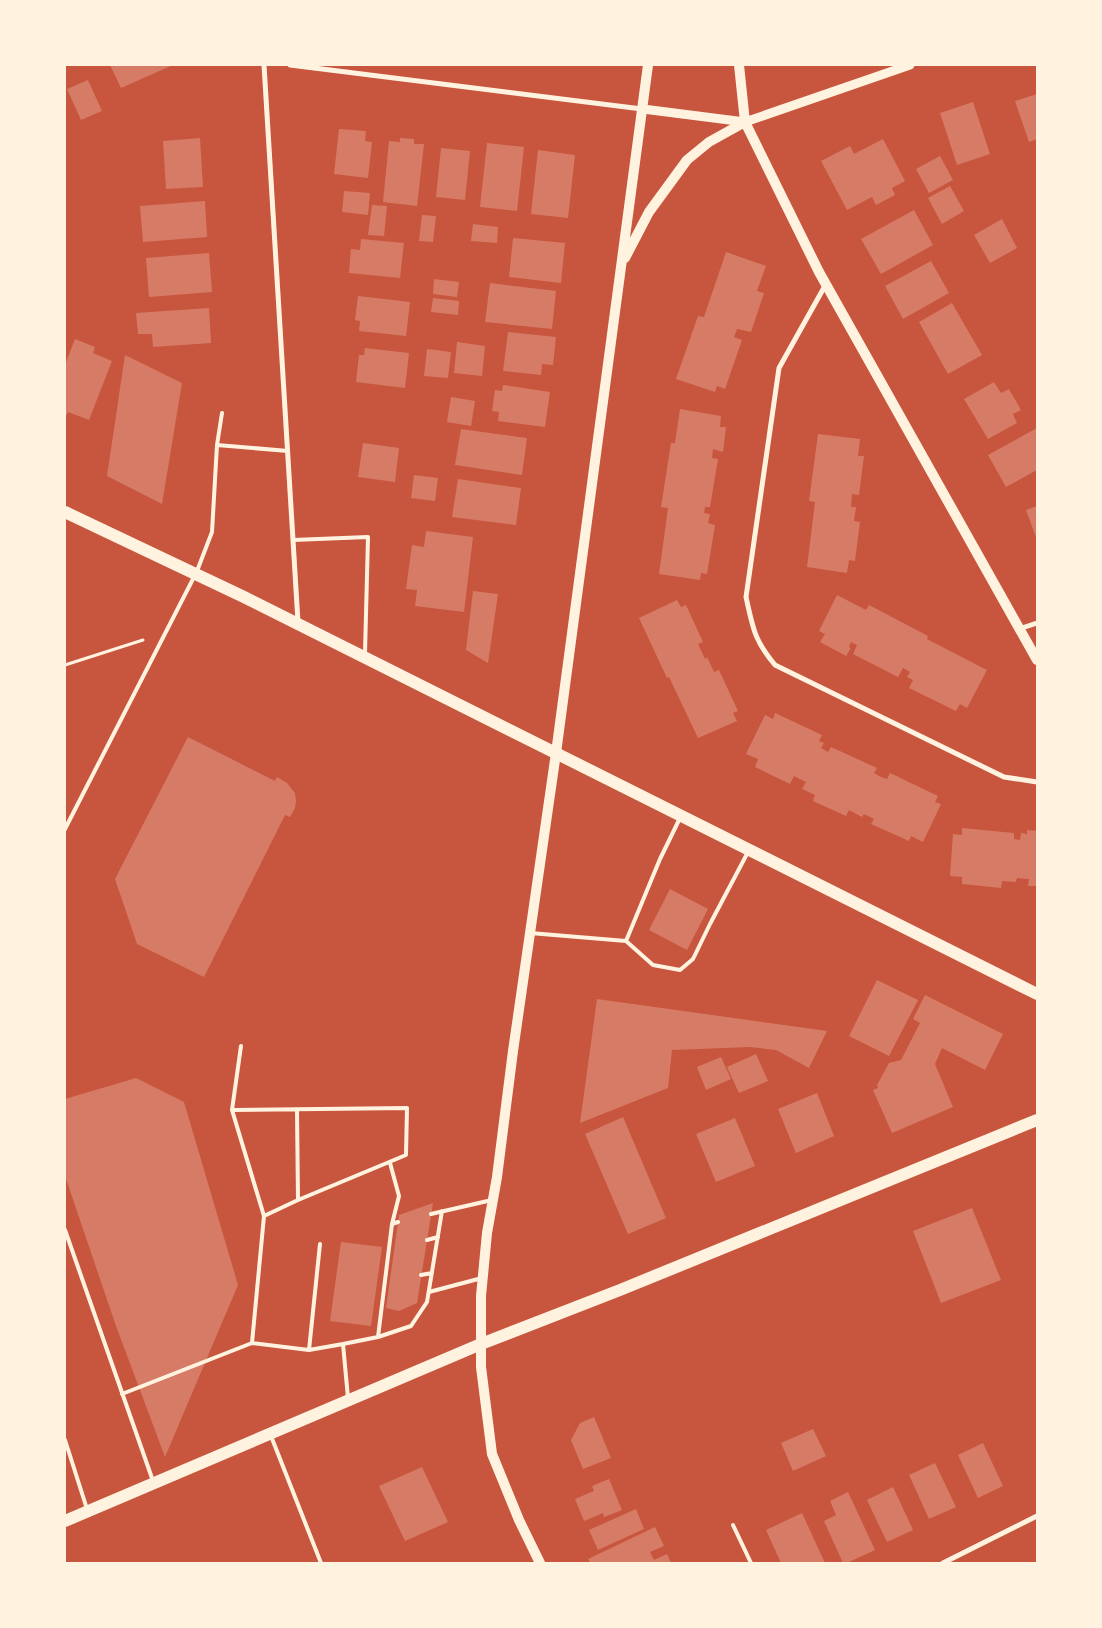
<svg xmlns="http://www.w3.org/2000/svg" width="1102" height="1628" font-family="'Sofia Sans Condensed',sans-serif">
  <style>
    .building { fill: #d67c66 }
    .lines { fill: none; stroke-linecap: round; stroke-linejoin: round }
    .path { stroke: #fff3e0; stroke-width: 3 }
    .service { stroke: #fff3e0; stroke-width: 4 }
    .minor { stroke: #fff3e0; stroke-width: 5 }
    .tertiary { stroke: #fff3e0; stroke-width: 9 }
    .secondary { stroke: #fff3e0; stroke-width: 10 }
    .primary { stroke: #fff3e0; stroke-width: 12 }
  </style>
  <rect width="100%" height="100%" fill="#c8553d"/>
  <!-- building -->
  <path class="building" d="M 110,65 L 173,65 L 121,88 Z
    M 88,80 L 102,111 L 81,120 L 67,89 Z
    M 1037,94 L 1037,139 L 1029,142 L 1015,101 Z
    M 973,102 L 990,154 L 957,165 L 940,113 Z
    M 339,129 L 366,131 L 365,141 L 372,142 L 368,178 L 334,174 Z
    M 200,138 L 203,187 L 166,189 L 163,141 Z
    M 400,138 L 414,139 L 414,144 L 424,144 L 417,206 L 383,202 L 389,141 L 400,142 Z
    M 883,139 L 905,181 L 892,188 L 895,195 L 876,205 L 872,197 L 847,210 L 821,161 L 850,146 L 854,154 Z
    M 487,143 L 524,147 L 517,211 L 480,207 Z
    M 441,148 L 470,151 L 465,200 L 436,197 Z
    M 538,150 L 575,155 L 568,218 L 531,214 Z
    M 940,156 L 953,180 L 929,193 L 916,169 Z
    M 950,186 L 964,211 L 942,224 L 928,198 Z
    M 344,191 L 370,193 L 368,215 L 342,212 Z
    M 205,201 L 207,237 L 143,242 L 140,206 Z
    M 372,205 L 387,206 L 384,236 L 368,235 Z
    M 914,210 L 933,245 L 881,274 L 861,239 Z
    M 422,215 L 436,216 L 433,242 L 419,241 Z
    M 1002,219 L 1017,248 L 990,263 L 974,235 Z
    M 473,224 L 498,227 L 497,243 L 471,241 Z
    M 513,238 L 565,243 L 561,283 L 509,277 Z
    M 361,239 L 404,243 L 400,278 L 349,273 L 351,249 L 360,250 Z
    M 726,252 L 766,266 L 757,291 L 764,293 L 751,332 L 737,329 L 734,337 L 742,340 L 725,389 L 717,386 L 715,392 L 676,379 L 698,316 L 704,317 Z
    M 209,253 L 212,292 L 149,297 L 146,258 Z
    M 931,261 L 949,293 L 903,319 L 885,286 Z
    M 434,279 L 459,282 L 457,297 L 433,294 Z
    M 490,283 L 556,291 L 552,329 L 485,322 Z
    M 358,296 L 410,302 L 406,336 L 359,331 L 360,321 L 355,320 Z
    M 433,298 L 459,301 L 458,315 L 431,312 Z
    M 952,303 L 982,355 L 948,374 L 919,322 Z
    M 209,308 L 211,343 L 153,347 L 152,334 L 138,334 L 136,313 Z
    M 508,332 L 556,337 L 553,365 L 542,364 L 541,375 L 503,371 Z
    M 75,339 L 95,347 L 93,353 L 112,361 L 89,420 L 68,412 L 65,418 L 65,365 Z
    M 457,342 L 485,346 L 482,376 L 454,373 Z
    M 365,348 L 409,353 L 405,388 L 356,382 L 359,355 L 364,355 Z
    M 427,349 L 451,352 L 448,378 L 424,376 Z
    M 125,355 L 182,383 L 162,504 L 107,476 Z
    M 994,382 L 1001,393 L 1009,389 L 1021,410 L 1013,414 L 1017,423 L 988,439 L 964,399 Z
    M 503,385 L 550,392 L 545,427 L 498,421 L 499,412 L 492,411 L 495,390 L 502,391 Z
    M 451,397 L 475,401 L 471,426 L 447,422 Z
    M 680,409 L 721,416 L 720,427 L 726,427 L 723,452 L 713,449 L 712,458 L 718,459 L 710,507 L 705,507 L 704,513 L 710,514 L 708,523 L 715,525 L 707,574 L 701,573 L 700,580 L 659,574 L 668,508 L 661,507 L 671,443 L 675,443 Z
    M 1037,428 L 1037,470 L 1006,487 L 988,455 Z
    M 461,429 L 527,438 L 522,475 L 455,465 Z
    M 818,434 L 860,439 L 858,456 L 864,456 L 859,495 L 852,494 L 851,507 L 856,507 L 854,521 L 860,522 L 855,561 L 849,560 L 847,573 L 807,567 L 815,502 L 809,501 Z
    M 363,443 L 399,448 L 395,482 L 358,477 Z
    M 414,475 L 438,478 L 435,501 L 411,498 Z
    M 458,479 L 521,488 L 516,525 L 452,517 Z
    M 1037,506 L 1037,540 L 1026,510 Z
    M 426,531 L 473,537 L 464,612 L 415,606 L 417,590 L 406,589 L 412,545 L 424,547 Z
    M 473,591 L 498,594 L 488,663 L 466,650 Z
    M 837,595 L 866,610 L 869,605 L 928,636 L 927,639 L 987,670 L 967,708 L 960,704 L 956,711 L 909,688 L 913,680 L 907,677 L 910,672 L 903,668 L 898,677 L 853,654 L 857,645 L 851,642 L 849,647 L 851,648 L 846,656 L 820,642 L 825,634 L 819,631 Z
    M 677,600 L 681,607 L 686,605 L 703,642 L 698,644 L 705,659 L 707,657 L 714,672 L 719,670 L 738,711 L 733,713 L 737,721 L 698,738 L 669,677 L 667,678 L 639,618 Z
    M 775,713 L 822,735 L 819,741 L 824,743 L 821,748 L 828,752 L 831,747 L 877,768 L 874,773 L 881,777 L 887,779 L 890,773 L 938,796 L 935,802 L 941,804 L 923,842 L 911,836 L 909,841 L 871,824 L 874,819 L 864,814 L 862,817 L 849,810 L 846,816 L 813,801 L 815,795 L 802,789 L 806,782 L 794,776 L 790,784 L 755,767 L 758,759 L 746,754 L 765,715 L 773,719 Z
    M 188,737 L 275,781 L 277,777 L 287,783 L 295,793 L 296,801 L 295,808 L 290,817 L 285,815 L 204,977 L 137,944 L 115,879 Z
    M 962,828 L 1014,833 L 1014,839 L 1020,840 L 1021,833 L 1027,834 L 1027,830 L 1037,831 L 1037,886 L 1028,886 L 1029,879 L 1017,878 L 1016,882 L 1002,881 L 1001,888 L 962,884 L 962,877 L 950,876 L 953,834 L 962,835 Z
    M 670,889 L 708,909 L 687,950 L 649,930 Z
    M 877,980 L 918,1000 L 889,1056 L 849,1036 Z
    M 925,995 L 1003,1034 L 985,1070 L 942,1048 L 935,1064 L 953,1107 L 892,1133 L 873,1090 L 878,1088 L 877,1085 L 889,1063 L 901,1060 L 920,1023 L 913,1019 Z
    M 597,999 L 827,1031 L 809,1068 L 776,1050 L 750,1047 L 672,1050 L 668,1088 L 580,1123 Z
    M 756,1054 L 768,1081 L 739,1093 L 727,1067 Z
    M 721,1057 L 731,1079 L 706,1090 L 697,1067 Z
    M 136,1078 L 184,1102 L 238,1285 L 165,1457 L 116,1326 L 65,1176 L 65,1099 Z
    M 817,1093 L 834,1136 L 796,1153 L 778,1109 Z
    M 623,1117 L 666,1218 L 628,1234 L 585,1134 Z
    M 735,1118 L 755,1166 L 716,1182 L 696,1134 Z
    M 433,1203 L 417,1303 L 399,1311 L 386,1308 L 399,1215 Z
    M 972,1208 L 1001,1280 L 941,1303 L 913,1231 Z
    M 341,1242 L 382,1247 L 371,1326 L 330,1321 Z
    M 594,1417 L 611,1458 L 583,1469 L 571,1440 L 580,1423 Z
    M 813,1429 L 826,1456 L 793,1471 L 781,1443 Z
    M 983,1443 L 1003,1486 L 978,1498 L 958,1455 Z
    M 935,1463 L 956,1507 L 929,1519 L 909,1475 Z
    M 422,1467 L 448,1522 L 405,1541 L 379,1486 Z
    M 609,1479 L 622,1510 L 604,1517 L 603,1513 L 584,1521 L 575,1499 L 594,1491 L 592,1486 Z
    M 893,1487 L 913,1530 L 887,1542 L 867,1500 Z
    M 848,1492 L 875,1550 L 847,1563 L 843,1563 L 824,1521 L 836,1515 L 830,1501 Z
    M 636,1509 L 644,1529 L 598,1550 L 589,1530 Z
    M 802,1513 L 825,1563 L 781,1563 L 766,1530 Z
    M 655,1527 L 664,1546 L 650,1552 L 654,1560 L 667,1554 L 671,1563 L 590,1563 L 588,1559 Z"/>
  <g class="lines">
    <!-- path -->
    <path class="path" d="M 65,665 L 143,640"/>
    <!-- service -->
    <path class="service" d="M 217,445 L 288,451
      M 293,540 L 368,537 L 365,653
      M 197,571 L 212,532 L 217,445 L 222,413
      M 65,829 L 194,577
      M 530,933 L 626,941 L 653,965 L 680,970 L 693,959 L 710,924 L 748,852
      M 626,941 L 660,859 L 680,818
      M 232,1110 L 407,1108 L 406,1155 L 298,1200 L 264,1216
      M 297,1110 L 298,1200
      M 390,1163 L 399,1196 L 392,1224
      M 431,1214 L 492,1200
      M 65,1230 L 153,1481
      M 427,1240 L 438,1237
      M 320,1244 L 309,1350 L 343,1344 L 348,1398
      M 421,1275 L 432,1273
      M 429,1292 L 482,1278
      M 378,1337 L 411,1326 L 427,1302 L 442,1211
      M 252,1343 L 309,1350
      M 343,1344 L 378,1337 L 392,1224 L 398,1222
      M 122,1394 L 252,1343 L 264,1216 L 232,1110 L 241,1046
      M 271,1436 L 321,1563
      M 65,1440 L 87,1509
      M 733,1525 L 751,1563"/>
    <!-- minor -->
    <path class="minor" d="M 264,65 L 298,622
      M 290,65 L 642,109
      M 826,284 L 779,368 L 746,597 C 753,628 754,640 775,665 L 1004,777 L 1037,782
      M 1019,629 L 1037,623
      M 943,1563 L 1037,1516"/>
    <!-- tertiary -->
    <path class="tertiary" d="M 643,109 L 745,122 L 910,65"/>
    <!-- secondary -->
    <path class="secondary" d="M 739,65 L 745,122 L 819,272 L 1037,660
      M 625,258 L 649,212 L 687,160 L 709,142 L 745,122
      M 540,1563 L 519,1520 L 492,1454 L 481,1367 L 481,1296 L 487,1233 L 497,1177 L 513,1051 L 556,753 L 648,65"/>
    <!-- primary -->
    <path class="primary" d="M 65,512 L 244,597 L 1037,994
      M 65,1521 L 481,1344 L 620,1290 L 1037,1120"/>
  </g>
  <!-- border -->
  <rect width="1102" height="1628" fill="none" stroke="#fff3e0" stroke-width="132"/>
</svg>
